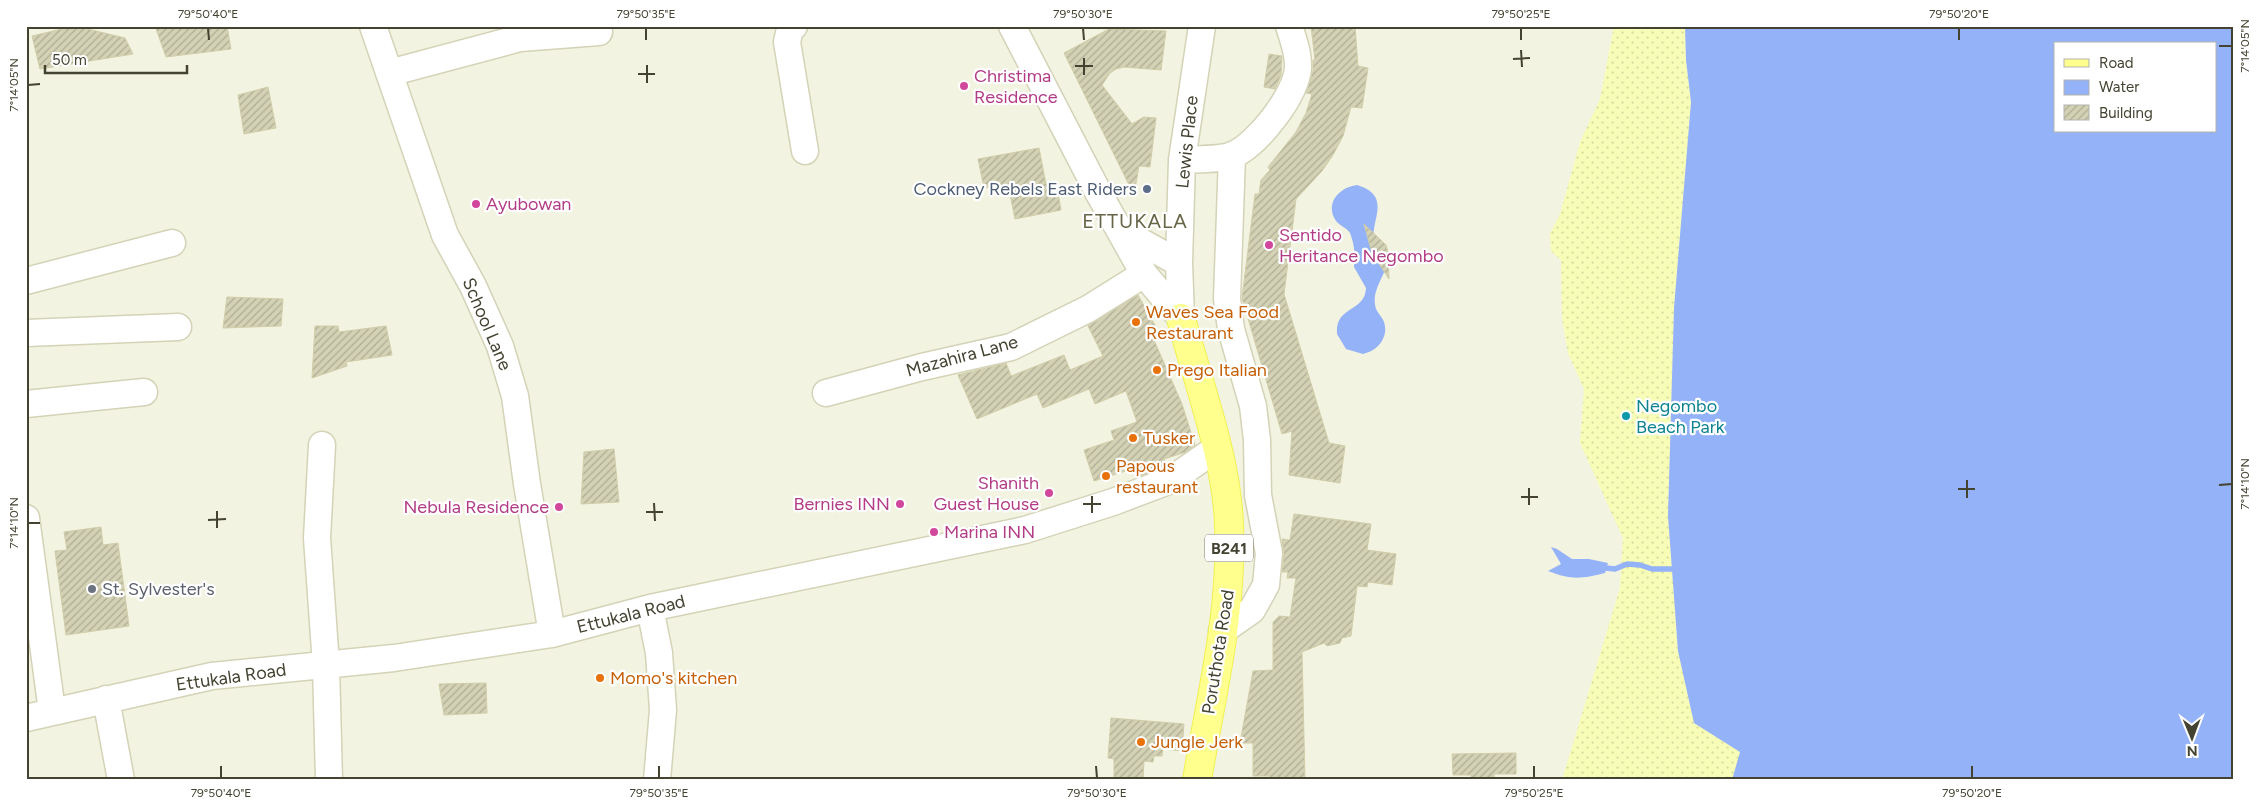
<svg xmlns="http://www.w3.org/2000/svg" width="2259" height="806" font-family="Figtree,sans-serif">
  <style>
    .sand { fill: url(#sand-dots) }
    .water { fill: #94b2f8; fill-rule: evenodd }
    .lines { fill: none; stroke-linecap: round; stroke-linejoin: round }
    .stream { stroke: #94b2f8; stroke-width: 5.5 }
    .building { fill: url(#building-hatch); stroke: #d1cda8 }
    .minor-casing { stroke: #d4d3b7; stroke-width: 29 }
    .major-casing { stroke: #f0f051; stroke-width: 30 }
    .minor { stroke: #fff; stroke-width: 26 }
    .major { stroke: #feff8d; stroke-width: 28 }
    .ticks { fill: none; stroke: #444231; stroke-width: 2 }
    .hotel-dot { fill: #d1479c; stroke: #fff; stroke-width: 2 }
    .service-dot { fill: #5c6f8a; stroke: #fff; stroke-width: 2 }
    .food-dot { fill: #e8710a; stroke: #fff; stroke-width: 2 }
    .culture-dot { fill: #0f9aa8; stroke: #fff; stroke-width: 2 }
    .worship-dot { fill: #6b7280; stroke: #fff; stroke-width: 2 }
    .labels { text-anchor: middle; stroke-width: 4.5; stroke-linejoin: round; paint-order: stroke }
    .shield { fill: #fff; stroke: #7c7b6f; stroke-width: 1 }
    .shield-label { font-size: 16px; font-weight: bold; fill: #444231 }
    .hotel-label { font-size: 18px; fill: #b23c85; stroke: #fff; text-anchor: start }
    .street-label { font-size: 18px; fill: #444231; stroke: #fff }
    .service-label { font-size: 18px; fill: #4e5e75; stroke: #fff; text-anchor: end }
    .food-label { font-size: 18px; fill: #c56008; stroke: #fff; text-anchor: start }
    .culture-label { font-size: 18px; fill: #0d838f; stroke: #fff; text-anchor: start }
    .worship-label { font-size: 18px; fill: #5b616d; stroke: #fff; text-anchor: start }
    .quarter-label { font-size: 20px; letter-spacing: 1px; fill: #686547; stroke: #fff }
    .neatline { fill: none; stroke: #444231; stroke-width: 2 }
    .ticks-label { font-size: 12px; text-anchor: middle; fill: #444231 }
  </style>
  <defs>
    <pattern id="sand-dots" width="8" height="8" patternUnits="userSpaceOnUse" patternTransform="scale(1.25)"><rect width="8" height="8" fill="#f7fdb6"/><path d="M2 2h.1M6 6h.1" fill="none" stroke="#d5da9d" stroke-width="1.8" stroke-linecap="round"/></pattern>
    <pattern id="building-hatch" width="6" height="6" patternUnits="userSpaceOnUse" patternTransform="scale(1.25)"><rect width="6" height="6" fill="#d4d2b5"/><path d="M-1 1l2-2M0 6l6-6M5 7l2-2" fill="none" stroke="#aeac94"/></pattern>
  </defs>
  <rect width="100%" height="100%" fill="#f3f3e1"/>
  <!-- sand -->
  <path class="sand" d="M 1614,26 L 1685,26 L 1686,60 L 1691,102 L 1674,308 L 1668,516 L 1678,651 L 1694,723 L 1741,752 L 1732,780 L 1562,780 L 1620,588 L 1623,538 L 1580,443 L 1584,389 L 1568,353 L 1562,319 L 1561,260 L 1551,251 L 1550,234 L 1560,214 L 1580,142 L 1600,99 Z"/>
  <!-- water -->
  <path class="water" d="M 1685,26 L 2233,26 L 2233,780 L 1732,780 L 1740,752 L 1694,723 L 1678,651 L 1668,516 L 1674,308 L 1691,102 L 1686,60 ZM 2055,44 L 2215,44 L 2215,131 L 2055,131 Z
    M 1357,185 C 1393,196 1370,220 1374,241 C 1377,251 1382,261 1385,270 C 1381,280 1373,292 1375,304 C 1375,311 1382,316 1384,322 C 1389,337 1378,351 1363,354 L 1346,349 L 1337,334 C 1335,305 1365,313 1366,288 L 1354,267 C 1355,253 1355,247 1350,233 C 1347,228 1340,226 1336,221 C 1324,203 1340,187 1357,185 Z
    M 1551,547 L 1557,549 L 1572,559 L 1589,559 L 1608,563 L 1605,573 C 1581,579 1571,580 1548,571 L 1561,564 Z"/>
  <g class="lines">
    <!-- stream -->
    <path class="stream" d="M 1606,568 L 1615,569 L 1627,564 L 1640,565 L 1652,569 L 1671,569"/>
  </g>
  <!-- building -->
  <path class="building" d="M 75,26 L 125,38 L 133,54 L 40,69 L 32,36 Z
    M 155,26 L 227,26 L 231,49 L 166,57 Z
    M 1311,26 L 1355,26 L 1358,66 L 1368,68 L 1362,108 L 1351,107 L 1343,136 L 1333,155 L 1322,171 L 1296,199 L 1284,294 L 1329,443 L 1345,446 L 1340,483 L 1289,475 L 1292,431 L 1282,434 L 1242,298 L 1255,194 L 1259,194 L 1261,180 L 1270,170 L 1268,167 L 1296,132 L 1306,113 L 1312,94 L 1306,93 L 1313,71 L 1313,60 L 1315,60 Z
    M 1109,29 L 1166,31 L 1161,70 L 1124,67 L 1116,69 L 1110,73 L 1102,85 L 1132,124 L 1144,117 L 1156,118 L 1150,167 L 1139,166 L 1134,195 L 1064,53 Z
    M 1269,54 L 1282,56 L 1281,75 L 1275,89 L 1264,87 Z
    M 268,87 L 276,128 L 244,134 L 238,95 Z
    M 1039,148 L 1046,184 L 1056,182 L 1061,210 L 1015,219 L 1008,184 L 984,188 L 978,159 Z
    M 1364,224 L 1386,245 L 1388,252 L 1389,279 L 1372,253 Z
    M 1138,295 L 1156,327 L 1150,331 L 1182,404 L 1195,445 L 1186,452 L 1164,459 L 1166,465 L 1164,467 L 1138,477 L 1135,468 L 1094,481 L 1084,450 L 1114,440 L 1111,431 L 1137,422 L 1126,391 L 1095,404 L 1089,389 L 1043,408 L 1037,394 L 977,419 L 958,375 L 1006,363 L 1011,376 L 1064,355 L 1070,370 L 1103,356 L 1088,326 Z
    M 227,297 L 283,299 L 281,326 L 223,328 Z
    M 315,326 L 338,326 L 339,332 L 386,326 L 392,355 L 346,362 L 347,366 L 312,378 Z
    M 614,449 L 619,502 L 581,504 L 584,452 Z
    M 1294,514 L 1371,524 L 1367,550 L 1396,554 L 1392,585 L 1368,582 L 1367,587 L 1357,586 L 1351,636 L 1342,638 L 1340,643 L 1327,646 L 1324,643 L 1302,652 L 1305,780 L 1270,780 L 1270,776 L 1253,776 L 1253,743 L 1240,743 L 1253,671 L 1273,670 L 1273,622 L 1279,616 L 1290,617 L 1296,578 L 1287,578 L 1288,572 L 1282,572 L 1284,554 L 1282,539 L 1290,540 Z
    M 101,527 L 103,545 L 118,543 L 129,626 L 66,635 L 55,551 L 67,550 L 64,532 Z
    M 486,683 L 487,713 L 444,715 L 439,684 Z
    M 1111,718 L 1184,724 L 1182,751 L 1163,749 L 1162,756 L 1154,756 L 1153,762 L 1144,761 L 1143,780 L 1114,780 L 1114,759 L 1108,758 Z
    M 1516,753 L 1516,774 L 1494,774 L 1494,780 L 1471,780 L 1471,775 L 1453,775 L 1452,754 Z"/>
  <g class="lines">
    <defs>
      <path id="minor" d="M 373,26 L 445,235 L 473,286 L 500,346 L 515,396 L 527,484 L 552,634
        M 794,26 L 790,29 L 787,42 L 805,151
        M 1012,26 L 1098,192 L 1144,274 L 1181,318
        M 389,73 L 520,38 L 599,32
        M 1182,160 C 1195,159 1221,160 1233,155 C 1258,144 1296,95 1298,68 C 1299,54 1293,39 1289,26
        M 1120,230 L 1179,263
        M 26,281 L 172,243
        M 1181,318 L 1179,263 L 1182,160 L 1202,26
        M 26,333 L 178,327
        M 826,393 L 922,367 L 1011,347 L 1088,309 L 1144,274
        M 26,404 L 144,392
        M 322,445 L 317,538 L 326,665 L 329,780
        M 26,518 L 52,711
        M 650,608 L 659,653 L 663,710 L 657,780
        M 1222,631 L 1252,610 L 1266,585 L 1269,553 L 1258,495 L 1257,440 L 1253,406 L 1231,329 L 1227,299 L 1232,155
        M 106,699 L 121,780
        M 26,718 L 212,676 L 394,658 L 552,634 L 650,608 L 1025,530 L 1113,502 L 1171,480 L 1217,448"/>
      <path id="major" d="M 1181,318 C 1198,383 1227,459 1229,525 C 1233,611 1211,696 1197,780"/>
    </defs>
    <!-- minor casing -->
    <use href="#minor" class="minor-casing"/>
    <!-- major casing -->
    <use href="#major" class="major-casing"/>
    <!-- minor -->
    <use href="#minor" class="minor"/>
    <!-- major -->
    <use href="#major" class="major"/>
  </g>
  <!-- ticks -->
  <path class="ticks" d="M 208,28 L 209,40M 646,28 L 646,40M 1083,28 L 1084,40M 1521,28 L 1521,40M 1959,28 L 1959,40M 2219,46 L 2232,46M 1521,50 L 1522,67M 1084,58 L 1084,75M 1513,59 L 1530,58M 647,65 L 647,83M 1075,66 L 1093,66M 638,74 L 655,74M 28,85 L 40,84M 1967,480 L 1967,498M 2219,485 L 2232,484M 1529,488 L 1529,505M 1958,489 L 1975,489M 1092,496 L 1092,513M 1521,497 L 1538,497M 654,503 L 655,521M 1083,504 L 1101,504M 217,511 L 217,528M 646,512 L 663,512M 208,520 L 226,519M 28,523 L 40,523M 221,766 L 221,778M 659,766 L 659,778M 1096,766 L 1097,778M 1534,766 L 1534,778M 1972,766 L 1972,778"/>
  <!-- markers -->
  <g class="hotel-dot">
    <circle cx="964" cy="86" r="5"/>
    <circle cx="476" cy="204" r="5"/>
    <circle cx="1269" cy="245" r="5"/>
    <circle cx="1049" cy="493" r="5"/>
    <circle cx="900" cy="504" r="5"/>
    <circle cx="559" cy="507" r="5"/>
    <circle cx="934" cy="532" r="5"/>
  </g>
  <circle class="service-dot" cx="1147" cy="189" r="5"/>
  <g class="food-dot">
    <circle cx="1136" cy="322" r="5"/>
    <circle cx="1157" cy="370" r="5"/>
    <circle cx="1133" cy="438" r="5"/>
    <circle cx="1106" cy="476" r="5"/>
    <circle cx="600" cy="678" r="5"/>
    <circle cx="1141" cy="742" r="5"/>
  </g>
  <circle class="culture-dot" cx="1626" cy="416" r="5"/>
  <circle class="worship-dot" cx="92" cy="589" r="5"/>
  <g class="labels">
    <!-- shield labels -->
    <rect class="shield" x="1205" y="534.5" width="48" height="27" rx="4"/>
    <g class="shield-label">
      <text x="1229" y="554">B241</text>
    </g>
    <!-- hotel labels -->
    <g class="hotel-label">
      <text x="974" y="82">Christima<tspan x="974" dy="21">Residence</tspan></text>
      <text x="486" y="210">Ayubowan</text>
      <text x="1279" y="241">Sentido<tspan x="1279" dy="21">Heritance Negombo</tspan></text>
      <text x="1039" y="489" text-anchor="end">Shanith<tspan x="1039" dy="21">Guest House</tspan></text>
      <text x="890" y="510" text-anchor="end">Bernies INN</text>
      <text x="549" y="513" text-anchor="end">Nebula Residence</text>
      <text x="944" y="538">Marina INN</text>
    </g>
    <!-- street labels -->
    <g class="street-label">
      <text transform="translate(1187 142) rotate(-84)" y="6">Lewis Place</text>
      <text transform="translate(487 324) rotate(67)" y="6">School Lane</text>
      <text transform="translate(962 356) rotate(-15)" y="6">Mazahira Lane</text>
      <text transform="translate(631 614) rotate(-14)" y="6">Ettukala Road</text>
      <text transform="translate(1218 652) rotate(-81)" y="6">Poruthota Road</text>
      <text transform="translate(231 677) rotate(-8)" y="6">Ettukala Road</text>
    </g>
    <!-- service labels -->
    <g class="service-label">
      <text x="1137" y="195">Cockney Rebels East Riders</text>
    </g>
    <!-- food labels -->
    <g class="food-label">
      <text x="1146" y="318">Waves Sea Food<tspan x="1146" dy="21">Restaurant</tspan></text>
      <text x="1167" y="376">Prego Italian</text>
      <text x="1143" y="444">Tusker</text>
      <text x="1116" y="472">Papous<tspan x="1116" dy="21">restaurant</tspan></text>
      <text x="610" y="684">Momo's kitchen</text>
      <text x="1151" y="748">Jungle Jerk</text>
    </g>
    <!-- culture labels -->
    <g class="culture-label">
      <text x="1636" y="412">Negombo<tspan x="1636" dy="21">Beach Park</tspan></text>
    </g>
    <!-- worship labels -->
    <g class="worship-label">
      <text x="102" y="595">St. Sylvester's</text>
    </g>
    <!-- quarter labels -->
    <g class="quarter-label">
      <text x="1135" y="228">ETTUKALA</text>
    </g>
  </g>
  <!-- border -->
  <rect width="2259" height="806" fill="none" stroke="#ffffff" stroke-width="55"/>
  <!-- legend -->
  <rect x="2054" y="42" width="162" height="90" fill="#ffffff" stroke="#b4b3ad"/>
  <rect x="2064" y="59" width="25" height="8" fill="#feff8d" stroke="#b4b3ad"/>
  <text x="2099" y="68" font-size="15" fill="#444231">Road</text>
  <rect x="2064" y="80" width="25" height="15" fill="#94b2f8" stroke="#b4b3ad"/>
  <text x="2099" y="92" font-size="15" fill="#444231">Water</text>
  <rect x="2064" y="105" width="25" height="15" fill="url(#building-hatch)" stroke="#b4b3ad"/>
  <text x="2099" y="118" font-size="15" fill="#444231">Building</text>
  <!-- north arrow -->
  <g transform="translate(2192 738) rotate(179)" stroke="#ffffff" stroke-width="4" paint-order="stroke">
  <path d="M0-4L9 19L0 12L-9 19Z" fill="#444231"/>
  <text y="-8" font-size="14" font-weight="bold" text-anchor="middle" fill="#444231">N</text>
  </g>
  <!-- scale -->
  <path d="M45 65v8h142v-8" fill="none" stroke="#444231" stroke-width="2.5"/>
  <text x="52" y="65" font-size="15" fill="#444231" stroke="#ffffff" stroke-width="4" paint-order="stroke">50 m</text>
  <rect x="28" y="28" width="2204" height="750" class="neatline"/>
  <g class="ticks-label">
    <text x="208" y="18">79°50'40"E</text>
    <text x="646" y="18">79°50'35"E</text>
    <text x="1083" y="18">79°50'30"E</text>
    <text x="1521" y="18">79°50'25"E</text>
    <text x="1959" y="18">79°50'20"E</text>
    <text transform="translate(2245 46) rotate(-90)" y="4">7°14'05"N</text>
    <text transform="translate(14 85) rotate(-90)" y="4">7°14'05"N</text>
    <text transform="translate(2245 484) rotate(-90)" y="4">7°14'10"N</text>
    <text transform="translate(14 523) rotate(-90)" y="4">7°14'10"N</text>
    <text x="221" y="797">79°50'40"E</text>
    <text x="659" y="797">79°50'35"E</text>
    <text x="1097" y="797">79°50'30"E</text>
    <text x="1534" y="797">79°50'25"E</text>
    <text x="1972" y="797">79°50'20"E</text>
  </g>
</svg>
